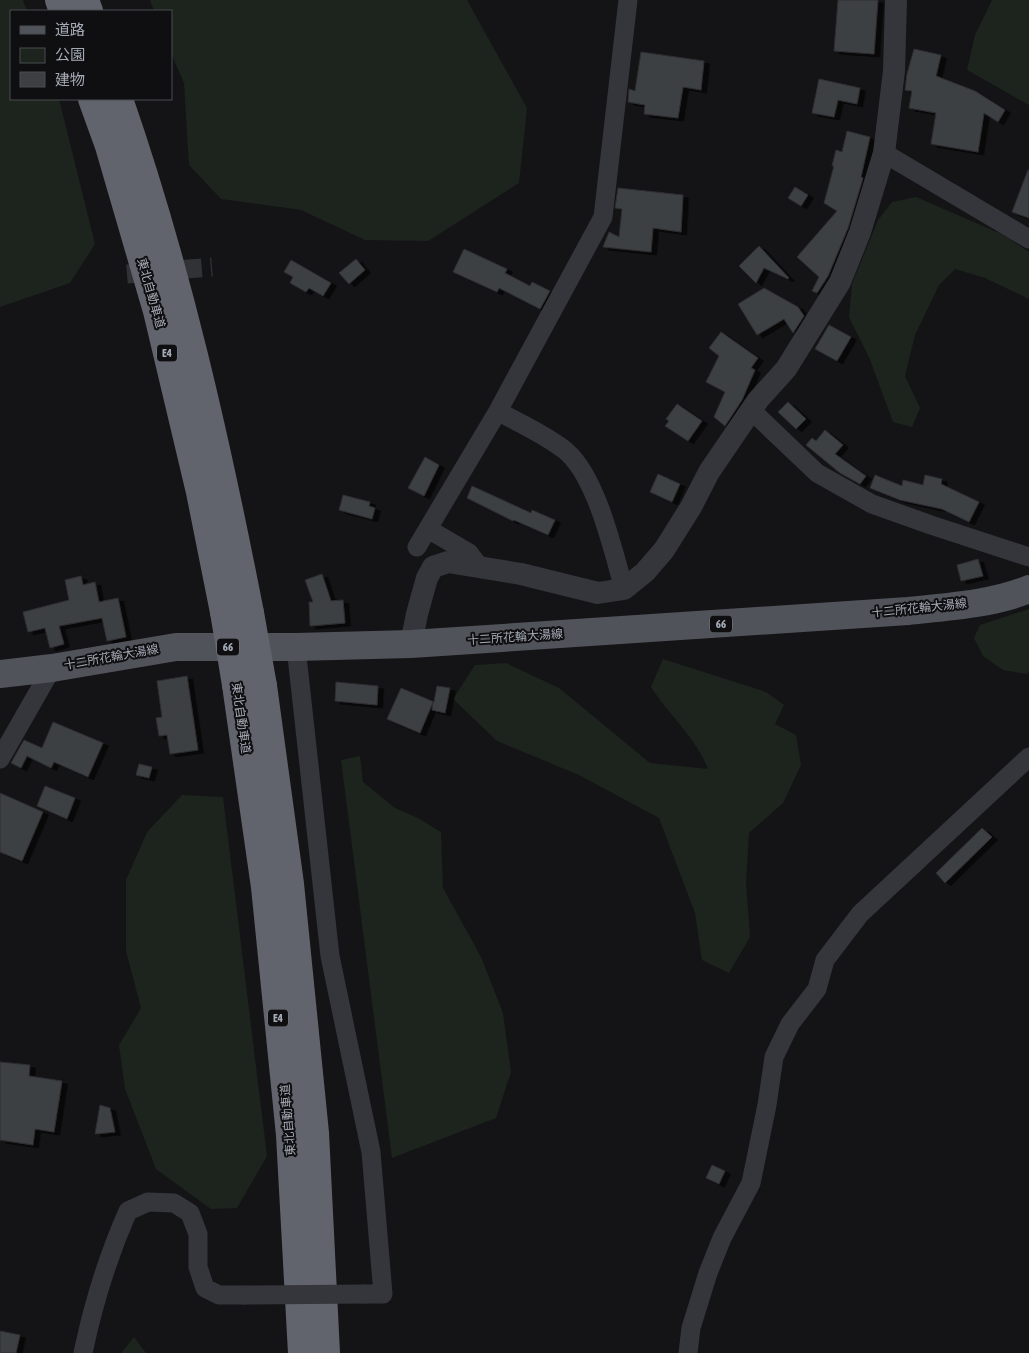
<svg xmlns="http://www.w3.org/2000/svg" width="1029" height="1353" font-family="'Asap Condensed','Noto Sans JP',sans-serif">
  <style>
    .green { fill: #1c241d }
    .building { fill: #3e3f43; stroke: #2e2e32; filter: url(#shadow) }
    .lines { fill: none; stroke-linecap: round; stroke-linejoin: round }
    .minor-tunnel { stroke: #313236; stroke-width: 19; stroke-dasharray: 19 9; stroke-linecap: butt }
    .minor { stroke: #35363b; stroke-width: 19 }
    .tertiary { stroke: #35363b; stroke-width: 22 }
    .primary { stroke: #51535a; stroke-width: 28 }
    .motorway { stroke: #61646c; stroke-width: 28 }
    .minor-bridge { stroke: #35363b; stroke-width: 19 }
    .motorway-bridge { stroke: #61646c; stroke-width: 28 }
    .labels { text-anchor: middle; stroke-width: 4; stroke-linejoin: round; paint-order: stroke }
    .shield { fill: #0f0f11; stroke: #787c84; stroke-width: 1 }
    .shield-label { font-size: 11px; font-weight: bold; fill: #a5abb6 }
    .street-label { font-size: 12px; fill: #a5abb6; stroke: #0f0f11 }
  </style>
  <defs>
    <filter id="shadow"><feDropShadow dx="5.5" dy="3" stdDeviation="0" flood-color="#0009"/></filter>
  </defs>
  <rect width="100%" height="100%" fill="#141416"/>
  <!-- green -->
  <path class="green" d="M 0,0 L 23,0 L 27,11 L 11,11 L 11,99 L 59,99 L 95,244 L 70,283 L 0,307 Z
    M 150,0 L 467,0 L 527,108 L 519,183 L 428,241 L 365,240 L 301,210 L 221,199 L 189,165 L 184,83 L 171,53 L 171,11 L 154,11 Z
    M 992,0 L 1029,0 L 1029,105 L 967,70 L 975,35 Z
    M 916,197 L 1004,235 L 1029,252 L 1029,299 L 985,278 L 955,269 L 939,285 L 915,335 L 905,376 L 920,408 L 912,427 L 893,422 L 869,357 L 849,317 L 852,284 L 878,220 L 892,202 Z
    M 1029,609 L 1029,672 L 1027,674 L 1003,670 L 983,656 L 974,638 L 980,625 Z
    M 663,659 L 766,692 L 784,705 L 775,724 L 796,735 L 801,765 L 783,803 L 749,833 L 746,883 L 750,937 L 729,973 L 702,960 L 695,913 L 659,818 L 579,775 L 497,741 L 453,699 L 475,665 L 506,663 L 559,688 L 650,763 L 708,769 C 696,738 669,715 651,687 Z
    M 360,756 L 363,782 L 395,808 L 418,818 L 441,832 L 443,888 L 481,957 L 503,1013 L 511,1072 L 496,1118 L 392,1158 L 341,760 Z
    M 182,795 L 223,797 L 267,1156 L 237,1208 L 211,1209 L 156,1169 L 125,1089 L 119,1045 L 141,1008 L 126,951 L 126,880 L 147,832 Z
    M 134,1337 L 146,1353 L 121,1353 Z"/>
  <!-- building -->
  <path class="building" d="M 838,0 L 878,0 L 874,54 L 834,51 Z
    M 914,49 L 941,55 L 936,76 L 975,91 L 1005,110 L 998,122 L 984,113 L 978,152 L 931,144 L 936,113 L 909,108 L 912,91 L 905,90 L 907,74 Z
    M 641,52 L 704,61 L 701,90 L 683,87 L 678,118 L 644,114 L 645,105 L 628,102 L 629,89 L 635,91 Z
    M 819,79 L 860,88 L 857,104 L 838,100 L 834,117 L 812,113 Z
    M 847,131 L 870,137 L 861,177 L 863,178 L 848,228 L 828,276 L 817,293 L 812,291 L 819,277 L 797,257 L 837,211 L 824,203 L 834,166 L 832,166 L 836,150 L 842,152 Z
    M 1028,170 L 1029,170 L 1029,218 L 1012,212 Z
    M 795,187 L 808,195 L 801,206 L 788,198 Z
    M 618,188 L 683,195 L 681,232 L 653,228 L 651,252 L 603,247 L 609,232 L 619,237 L 622,209 L 615,208 Z
    M 759,246 L 789,278 L 788,279 L 764,268 L 756,283 L 739,266 Z
    M 464,249 L 507,269 L 505,273 L 530,286 L 532,282 L 550,291 L 540,309 L 499,288 L 497,292 L 453,272 Z
    M 356,259 L 365,270 L 349,284 L 339,273 Z
    M 291,260 L 331,283 L 323,296 L 309,288 L 306,292 L 290,283 L 293,277 L 284,272 Z
    M 764,288 L 798,307 L 804,316 L 793,333 L 784,319 L 757,335 L 738,304 Z
    M 829,325 L 851,337 L 837,361 L 815,349 Z
    M 721,332 L 758,358 L 751,368 L 755,370 L 742,400 L 725,426 L 714,417 L 725,392 L 706,382 L 719,356 L 709,348 Z
    M 788,402 L 806,419 L 796,429 L 778,412 Z
    M 677,404 L 702,421 L 688,441 L 665,426 L 669,421 L 666,419 Z
    M 825,430 L 843,445 L 835,454 L 866,476 L 860,484 L 840,473 L 806,445 L 812,438 L 816,441 Z
    M 425,457 L 439,465 L 424,496 L 408,488 Z
    M 658,474 L 680,484 L 672,502 L 650,492 Z
    M 875,475 L 902,486 L 903,480 L 923,485 L 925,475 L 942,479 L 941,484 L 979,502 L 969,522 L 942,509 L 900,500 L 870,488 Z
    M 472,486 L 531,513 L 532,510 L 555,520 L 548,535 L 514,520 L 513,521 L 467,498 Z
    M 343,495 L 370,502 L 369,506 L 375,508 L 372,519 L 339,510 Z
    M 978,559 L 983,576 L 961,581 L 957,565 Z
    M 322,574 L 331,601 L 343,600 L 345,623 L 310,626 L 309,602 L 313,602 L 305,580 Z
    M 81,576 L 83,585 L 95,582 L 99,602 L 118,598 L 126,637 L 107,641 L 102,618 L 59,626 L 64,644 L 50,648 L 45,628 L 28,632 L 23,612 L 69,600 L 65,580 Z
    M 187,676 L 198,750 L 170,754 L 167,735 L 159,736 L 156,718 L 162,717 L 157,681 Z
    M 336,682 L 378,686 L 377,705 L 335,701 Z
    M 437,686 L 450,688 L 445,713 L 432,710 L 433,702 L 420,733 L 387,719 L 401,688 L 434,702 Z
    M 53,722 L 103,743 L 88,777 L 54,762 L 51,768 L 27,756 L 21,768 L 11,763 L 24,740 L 42,748 Z
    M 139,764 L 152,767 L 149,778 L 136,775 Z
    M 45,786 L 75,798 L 67,819 L 37,806 Z
    M 0,793 L 43,812 L 22,861 L 0,852 Z
    M 982,828 L 992,837 L 945,883 L 936,873 Z
    M 0,1062 L 30,1065 L 29,1076 L 62,1081 L 54,1132 L 35,1129 L 33,1145 L 0,1140 Z
    M 100,1105 L 110,1108 L 115,1132 L 95,1134 Z
    M 712,1165 L 725,1171 L 719,1184 L 706,1178 Z
    M 0,1331 L 20,1335 L 16,1353 L 0,1353 Z"/>
  <g class="lines">
    <!-- minor-tunnel -->
    <path class="minor-tunnel" d="M 127,274 L 212,267"/>
    <!-- minor -->
    <path class="minor" d="M 884,153 L 1029,239
      M 751,410 L 817,473 L 872,504 L 931,525 L 1029,557
      M 498,411 C 520,424 547,435 567,452 C 597,479 613,550 624,589
      M 428,529 L 469,553 L 478,565
      M 417,547 L 498,411 L 603,217 L 628,0
      M 296,647 L 330,956 L 371,1152 L 383,1294 L 365,1294
      M 0,759 L 52,668
      M 83,1353 C 93,1305 108,1256 128,1211 L 148,1202 L 174,1203 L 190,1213 L 198,1234 L 198,1267 L 205,1288 L 219,1295 L 243,1295
      M 688,1353 L 691,1328 L 708,1273 L 722,1238 L 751,1183 L 767,1105 L 774,1057 L 790,1024 L 817,989 L 825,960 L 860,914 L 1029,757"/>
    <!-- tertiary -->
    <path class="tertiary" d="M 411,644 L 417,614 L 427,578 L 433,567 L 448,562 L 521,574 L 598,593 L 624,589 L 645,572 L 664,550 L 691,507 L 709,472 L 758,400 L 786,369 L 840,282 L 860,232 L 884,153 L 894,71 L 896,0"/>
    <!-- primary -->
    <path class="primary" d="M 0,674 L 52,668 L 176,647 L 296,647 L 411,644 L 908,611 C 945,607 994,604 1029,589"/>
    <!-- motorway -->
    <path class="motorway" d="M 59,0 L 63,11
      M 85,0 L 89,11
      M 92,99 L 109,146 L 157,311 L 200,492 L 224,612
      M 119,99 C 177,266 216,439 250,613
      M 236,685 L 265,887 L 290,1135 L 302,1353
      M 263,686 L 290,884 L 315,1133 L 326,1353"/>
    <!-- minor-bridge -->
    <path class="minor-bridge" d="M 243,1295 L 365,1294"/>
    <!-- motorway-bridge -->
    <path class="motorway-bridge" d="M 224,612 L 236,685
      M 250,613 L 263,686"/>
  </g>
  <g class="labels">
    <!-- shield labels -->
    <g class="shield">
      <rect x="157" y="344.5" width="20" height="17" rx="4"/>
      <rect x="710" y="615.5" width="22" height="17" rx="4"/>
      <rect x="217" y="638.5" width="22" height="17" rx="4"/>
      <rect x="268" y="1009.5" width="20" height="17" rx="4"/>
    </g>
    <g class="shield-label">
      <text x="167" y="357">E4</text>
      <text x="721" y="628">66</text>
      <text x="228" y="651">66</text>
      <text x="278" y="1022">E4</text>
    </g>
    <!-- street labels -->
    <g class="street-label">
      <text transform="translate(151 293) rotate(74)" y="4">東北自動車道</text>
      <text transform="translate(919 608) rotate(-6)" y="4">十二所花輪大湯線</text>
      <text transform="translate(515 637) rotate(-4)" y="4">十二所花輪大湯線</text>
      <text transform="translate(111 657) rotate(-10)" y="4">十二所花輪大湯線</text>
      <text transform="translate(241 718) rotate(82)" y="4">東北自動車道</text>
      <text transform="translate(288 1120) rotate(-95)" y="4">東北自動車道</text>
    </g>
  </g>
  <!-- legend -->
  <rect x="10" y="10" width="162" height="90" fill="#0f0f11" stroke="#4b4d53"/>
  <rect x="20" y="26" width="25" height="8" fill="#51535a" stroke="#4b4d53"/>
  <text x="55" y="35" font-size="15" fill="#a5abb6">道路</text>
  <rect x="20" y="48" width="25" height="15" fill="#1c241d" stroke="#4b4d53"/>
  <text x="55" y="60" font-size="15" fill="#a5abb6">公園</text>
  <rect x="20" y="72" width="25" height="15" fill="#3e3f43" stroke="#4b4d53"/>
  <text x="55" y="85" font-size="15" fill="#a5abb6">建物</text>
</svg>
